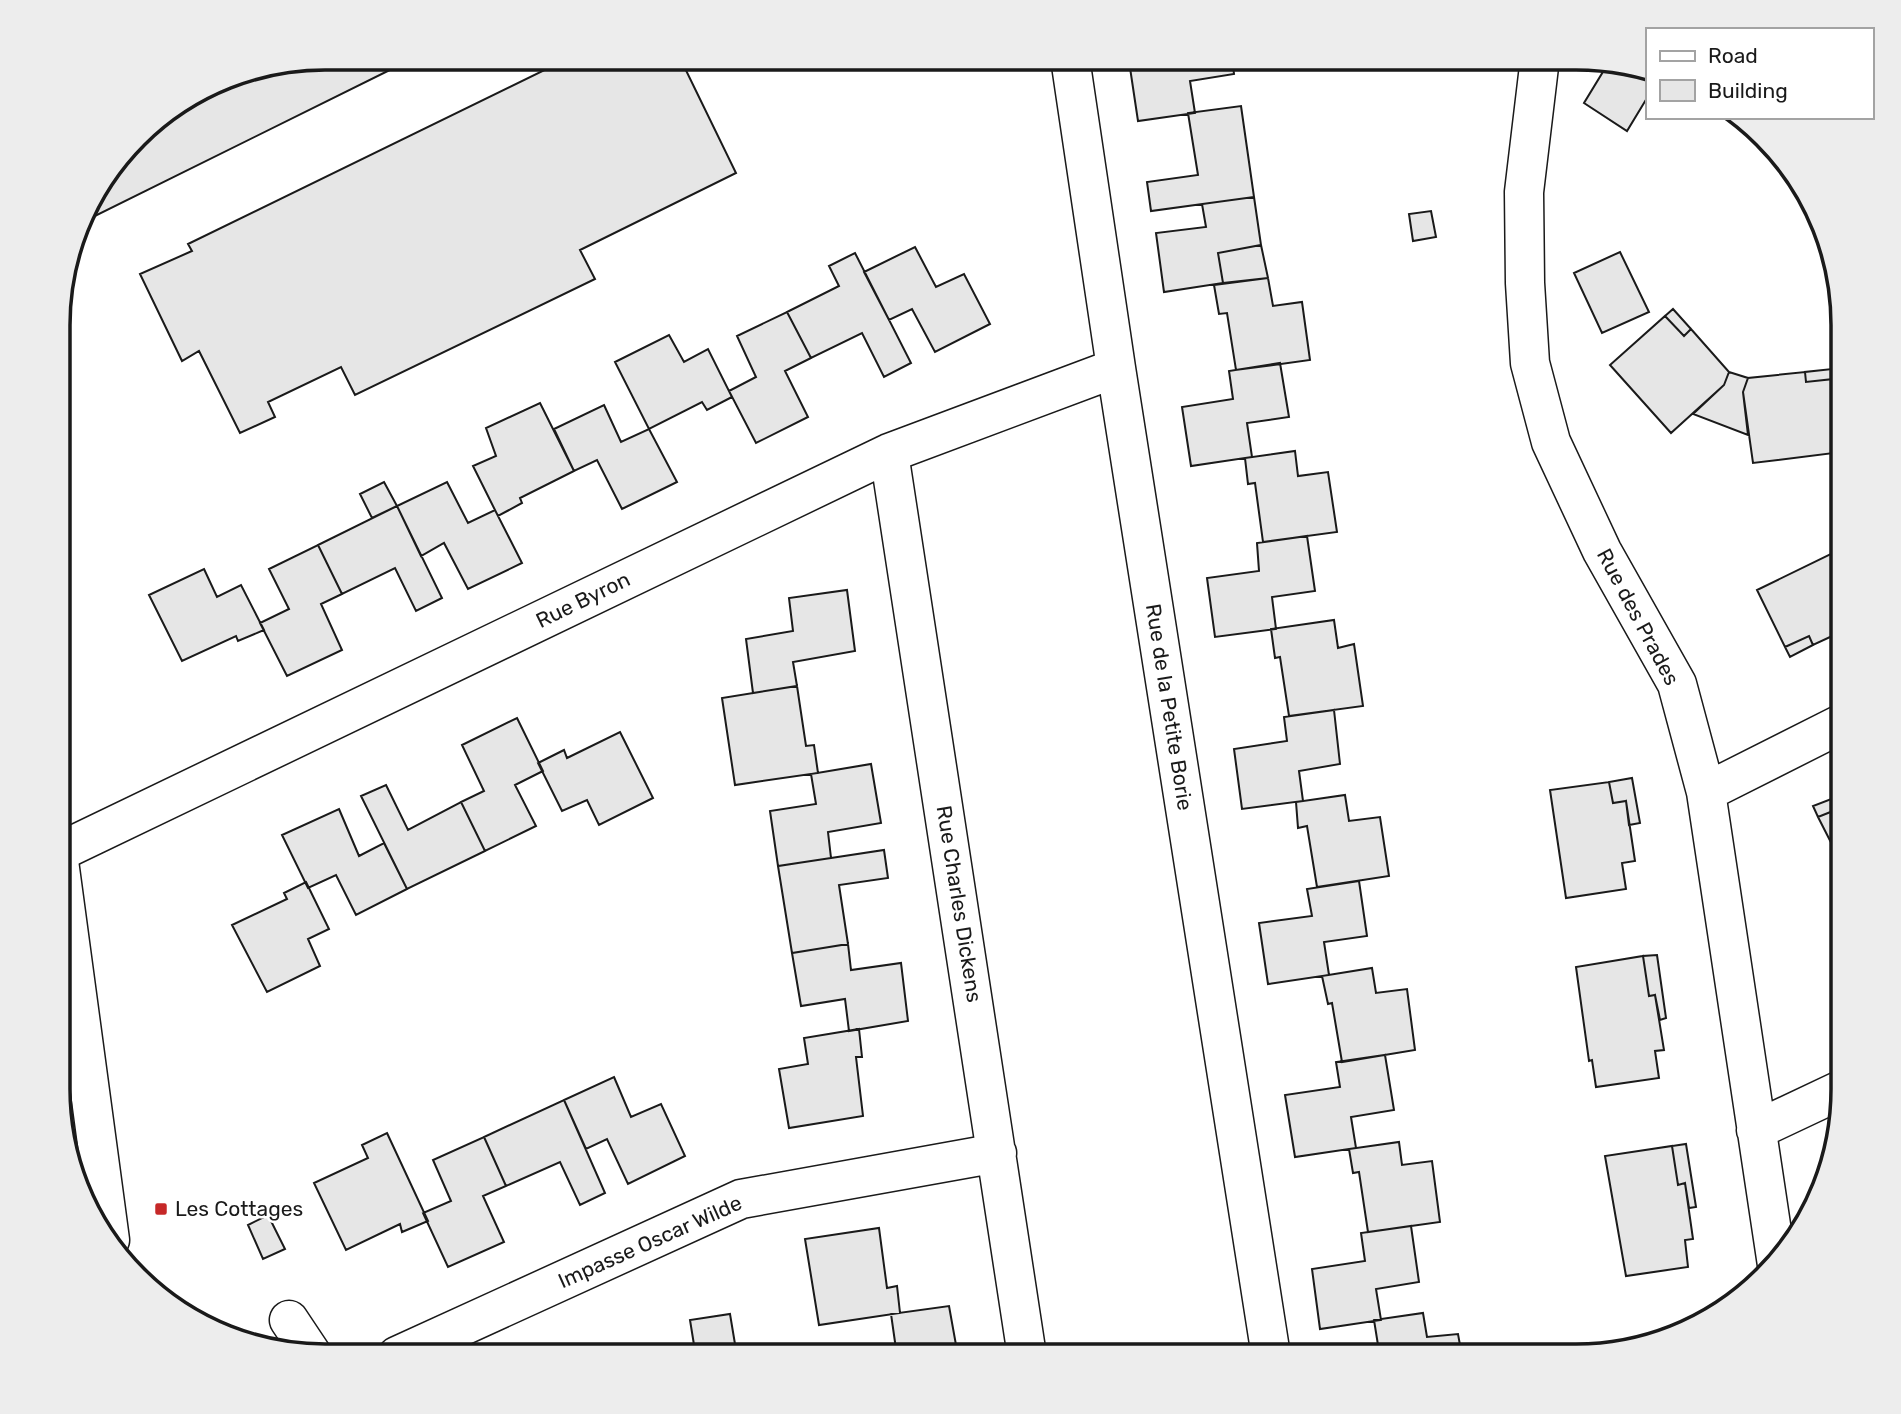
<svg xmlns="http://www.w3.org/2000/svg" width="1901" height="1414" font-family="Rubik,sans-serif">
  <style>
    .building { fill: #e6e6e6; stroke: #1a1a1a; stroke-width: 2 }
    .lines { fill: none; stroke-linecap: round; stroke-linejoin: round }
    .minor-casing { stroke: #1a1a1a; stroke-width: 41 }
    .major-casing { stroke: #1a1a1a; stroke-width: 41 }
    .minor { stroke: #fff; stroke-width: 38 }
    .major { stroke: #fff; stroke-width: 38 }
    .poi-dot { fill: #c62828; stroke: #fff; stroke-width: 2.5 }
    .labels { text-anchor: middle; stroke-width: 5; stroke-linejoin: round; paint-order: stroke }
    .street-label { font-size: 21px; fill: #1a1a1a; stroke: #fff }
    .poi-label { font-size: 21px; fill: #1a1a1a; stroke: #fff; text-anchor: start }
    .rim { fill: none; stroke: #1a1a1a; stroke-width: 3.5 }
  </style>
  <rect width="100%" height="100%" fill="#fff"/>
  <!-- building -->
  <path class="building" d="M 325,58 L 414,58 L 95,216 L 93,192 L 149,124 L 239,72 Z
    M 569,58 L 680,58 L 736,173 L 580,250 L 595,279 L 355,395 L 341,367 L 268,402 L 275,417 L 240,433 L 199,351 L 182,361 L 140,274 L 192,251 L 188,244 Z
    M 1150,58 L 1232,58 L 1234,74 L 1190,81 L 1195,113 L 1138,121 L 1129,61 Z
    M 1609,62 L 1647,71 L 1647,98 L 1627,131 L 1584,103 Z
    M 1241,106 L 1254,197 L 1151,211 L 1147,182 L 1198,175 L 1188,113 Z
    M 1254,197 L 1261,245 L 1218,253 L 1223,283 L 1164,292 L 1156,233 L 1206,227 L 1202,204 Z
    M 1431,211 L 1436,237 L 1413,241 L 1409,214 Z
    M 1261,245 L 1268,278 L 1223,283 L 1218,253 Z
    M 915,247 L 936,287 L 964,274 L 990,324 L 935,352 L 912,309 L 889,320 L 864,272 Z
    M 1620,252 L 1649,312 L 1602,333 L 1574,273 Z
    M 855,253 L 911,363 L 884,377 L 862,333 L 811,358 L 787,312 L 839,286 L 829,266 Z
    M 1268,278 L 1273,306 L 1302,302 L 1310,360 L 1236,370 L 1227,313 L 1219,314 L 1214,285 Z
    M 1673,309 L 1691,329 L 1684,336 L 1665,316 Z
    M 787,312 L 811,358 L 785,371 L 808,417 L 756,443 L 729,391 L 756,377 L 737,336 Z
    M 1665,316 L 1684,336 L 1691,329 L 1729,372 L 1724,385 L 1671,433 L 1610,365 Z
    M 669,335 L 684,362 L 708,349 L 732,397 L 707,410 L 702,402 L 649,429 L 615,362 Z
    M 1280,363 L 1289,417 L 1247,423 L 1252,457 L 1191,466 L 1182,407 L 1233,399 L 1229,371 Z
    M 1832,369 L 1833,379 L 1806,382 L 1805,372 Z
    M 1729,372 L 1748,378 L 1743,392 L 1748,435 L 1693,414 L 1724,385 Z
    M 1805,372 L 1806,382 L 1833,379 L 1842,452 L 1753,463 L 1743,392 L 1748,378 Z
    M 540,403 L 574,471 L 520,498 L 522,503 L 498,516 L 473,466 L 496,456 L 486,428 Z
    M 604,405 L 621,442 L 649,429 L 677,482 L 622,509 L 597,460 L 574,471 L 554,429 Z
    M 1295,451 L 1298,476 L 1328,472 L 1337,532 L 1263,542 L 1255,483 L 1248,484 L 1245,458 Z
    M 384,482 L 397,506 L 372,518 L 360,494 Z
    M 447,482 L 468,523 L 495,510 L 522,563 L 468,589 L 444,543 L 421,556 L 397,506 Z
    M 397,506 L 442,598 L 416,611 L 395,568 L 342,594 L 318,545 Z
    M 1307,536 L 1315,591 L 1272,597 L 1276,629 L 1215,637 L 1207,578 L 1259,571 L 1257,543 Z
    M 318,545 L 342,594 L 321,604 L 342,650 L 287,676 L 260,623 L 289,609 L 269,569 Z
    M 1843,548 L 1843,631 L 1813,645 L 1809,636 L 1785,647 L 1757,590 Z
    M 204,569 L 217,597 L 241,585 L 264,630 L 238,641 L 236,636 L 182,661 L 149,595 Z
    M 847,590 L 855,651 L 793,662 L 797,686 L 753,693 L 746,639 L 793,631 L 789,598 Z
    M 1334,620 L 1338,648 L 1354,644 L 1363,706 L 1289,716 L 1280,657 L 1275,658 L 1271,629 Z
    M 1809,636 L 1813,645 L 1790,657 L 1785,647 Z
    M 797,686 L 806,746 L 814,745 L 818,773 L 735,785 L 722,698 Z
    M 1334,710 L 1340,764 L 1299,771 L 1303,801 L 1242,809 L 1234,749 L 1287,741 L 1284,717 Z
    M 517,718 L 543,771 L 515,785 L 536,826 L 485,851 L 461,802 L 484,791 L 462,745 Z
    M 620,732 L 653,798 L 599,825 L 587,800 L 562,811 L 538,763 L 564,750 L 567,758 Z
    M 871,764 L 881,823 L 828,832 L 831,858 L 778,866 L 770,811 L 816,804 L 811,774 Z
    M 1632,778 L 1640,823 L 1629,825 L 1626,801 L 1613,803 L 1609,782 Z
    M 1609,782 L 1613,803 L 1626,801 L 1635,861 L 1622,863 L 1626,889 L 1566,898 L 1550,790 Z
    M 386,785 L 408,830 L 461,802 L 485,851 L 407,889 L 361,796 Z
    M 1345,795 L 1349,821 L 1380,817 L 1389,876 L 1317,887 L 1307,826 L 1298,828 L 1296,802 Z
    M 1839,796 L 1843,807 L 1818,817 L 1813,806 Z
    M 1843,807 L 1843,866 L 1818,817 Z
    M 339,809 L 359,856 L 384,843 L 407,889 L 356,915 L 336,875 L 308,888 L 282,835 Z
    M 884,850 L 888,878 L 839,885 L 848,944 L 792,953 L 778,866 Z
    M 1359,881 L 1367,936 L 1324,942 L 1329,975 L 1268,984 L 1259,923 L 1312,916 L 1307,889 Z
    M 306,882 L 329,929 L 308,939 L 320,966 L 267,992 L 232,925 L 287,899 L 284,893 Z
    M 848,944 L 851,970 L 901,963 L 908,1021 L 849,1031 L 845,999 L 801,1006 L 792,953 Z
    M 1657,955 L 1666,1018 L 1660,1020 L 1655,995 L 1649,996 L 1643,956 Z
    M 1643,956 L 1649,996 L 1655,995 L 1664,1050 L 1655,1051 L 1659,1078 L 1596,1087 L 1592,1060 L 1589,1061 L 1576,967 Z
    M 1372,968 L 1376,993 L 1407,989 L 1415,1050 L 1342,1062 L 1332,1003 L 1328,1004 L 1322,976 Z
    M 859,1029 L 862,1057 L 856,1057 L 863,1116 L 789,1128 L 779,1069 L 808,1064 L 804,1038 Z
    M 1385,1055 L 1394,1110 L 1351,1117 L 1356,1148 L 1295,1157 L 1285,1095 L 1340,1087 L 1336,1062 Z
    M 614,1077 L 631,1117 L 661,1104 L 685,1156 L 628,1184 L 607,1139 L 586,1149 L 564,1100 Z
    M 564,1100 L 605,1193 L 580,1205 L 560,1162 L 506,1186 L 484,1137 Z
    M 387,1133 L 428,1221 L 402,1232 L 400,1224 L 346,1250 L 314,1183 L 368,1158 L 362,1145 Z
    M 484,1137 L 506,1186 L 483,1196 L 504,1242 L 448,1267 L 423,1213 L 451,1201 L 433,1160 Z
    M 1399,1142 L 1402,1165 L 1432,1161 L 1440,1222 L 1368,1232 L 1359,1172 L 1353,1173 L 1349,1149 Z
    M 1686,1144 L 1696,1207 L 1689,1208 L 1685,1183 L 1678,1185 L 1672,1146 Z
    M 1672,1146 L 1678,1185 L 1685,1183 L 1693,1239 L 1685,1240 L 1688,1267 L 1626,1276 L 1605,1156 Z
    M 268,1215 L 285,1249 L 263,1259 L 248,1225 Z
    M 1411,1226 L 1419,1282 L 1376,1289 L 1381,1320 L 1320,1329 L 1312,1269 L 1365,1261 L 1361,1233 Z
    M 879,1228 L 887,1288 L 897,1286 L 900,1313 L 819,1325 L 805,1239 Z
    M 949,1306 L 958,1356 L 852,1356 L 896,1349 L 891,1314 Z
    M 1423,1313 L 1427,1337 L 1458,1334 L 1462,1356 L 1385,1356 L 1383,1345 L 1378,1345 L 1374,1320 Z
    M 730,1314 L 737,1356 L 666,1356 L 695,1351 L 690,1320 Z"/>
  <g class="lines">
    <defs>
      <path id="minor" d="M 1070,58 L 1116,368 L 1271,1356
        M 1540,58 L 1524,192 L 1525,283 L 1530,363 L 1551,442 L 1602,551 L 1677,684 L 1706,792 L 1777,1265
        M 889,453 L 1027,1356
        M 1706,792 L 1843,723
        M 59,852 L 889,453 L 1116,368
        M 1756,1130 L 1843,1089
        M 289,1320 L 313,1356
        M 397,1356 L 741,1199 L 997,1153"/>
      <path id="major" d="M 59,861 L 110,1240"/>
    </defs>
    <!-- minor casing -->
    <use href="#minor" class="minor-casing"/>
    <!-- major casing -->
    <use href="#major" class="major-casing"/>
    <!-- minor -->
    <use href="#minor" class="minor"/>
    <!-- major -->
    <use href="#major" class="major"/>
  </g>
  <!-- markers -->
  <rect class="poi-dot" x="154" y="1202" width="14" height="14" rx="3.5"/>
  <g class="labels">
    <!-- street labels -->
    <g class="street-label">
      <text transform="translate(583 600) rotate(-26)" y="7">Rue Byron</text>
      <text transform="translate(1638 617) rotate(62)" y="7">Rue des Prades</text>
      <text transform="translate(1169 707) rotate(81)" y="7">Rue de la Petite Borie</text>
      <text transform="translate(959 904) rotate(81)" y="7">Rue Charles Dickens</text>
      <text transform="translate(650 1242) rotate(-24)" y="7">Impasse Oscar Wilde</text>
    </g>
    <!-- poi labels -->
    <g class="poi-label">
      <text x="175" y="1216">Les Cottages</text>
    </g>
  </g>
  <!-- crop -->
  <path d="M0 0H1901V1414H0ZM325 70H1576A255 255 0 0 1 1831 325V1089A255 255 0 0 1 1576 1344H325A255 255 0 0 1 70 1089V325A255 255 0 0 1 325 70Z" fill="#ededed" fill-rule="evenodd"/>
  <path class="rim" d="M325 70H1576A255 255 0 0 1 1831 325V1089A255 255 0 0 1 1576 1344H325A255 255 0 0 1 70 1089V325A255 255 0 0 1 325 70Z"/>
  <!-- legend -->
  <rect x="1646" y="28" width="228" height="91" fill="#ffffff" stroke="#a3a3a3" stroke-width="2"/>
  <rect x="1660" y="51" width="35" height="10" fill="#ffffff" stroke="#a3a3a3" stroke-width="2"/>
  <text x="1708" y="63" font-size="21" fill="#1a1a1a">Road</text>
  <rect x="1660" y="80" width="35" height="21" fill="#e6e6e6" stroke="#a3a3a3" stroke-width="2"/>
  <text x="1708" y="98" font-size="21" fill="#1a1a1a">Building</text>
</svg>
